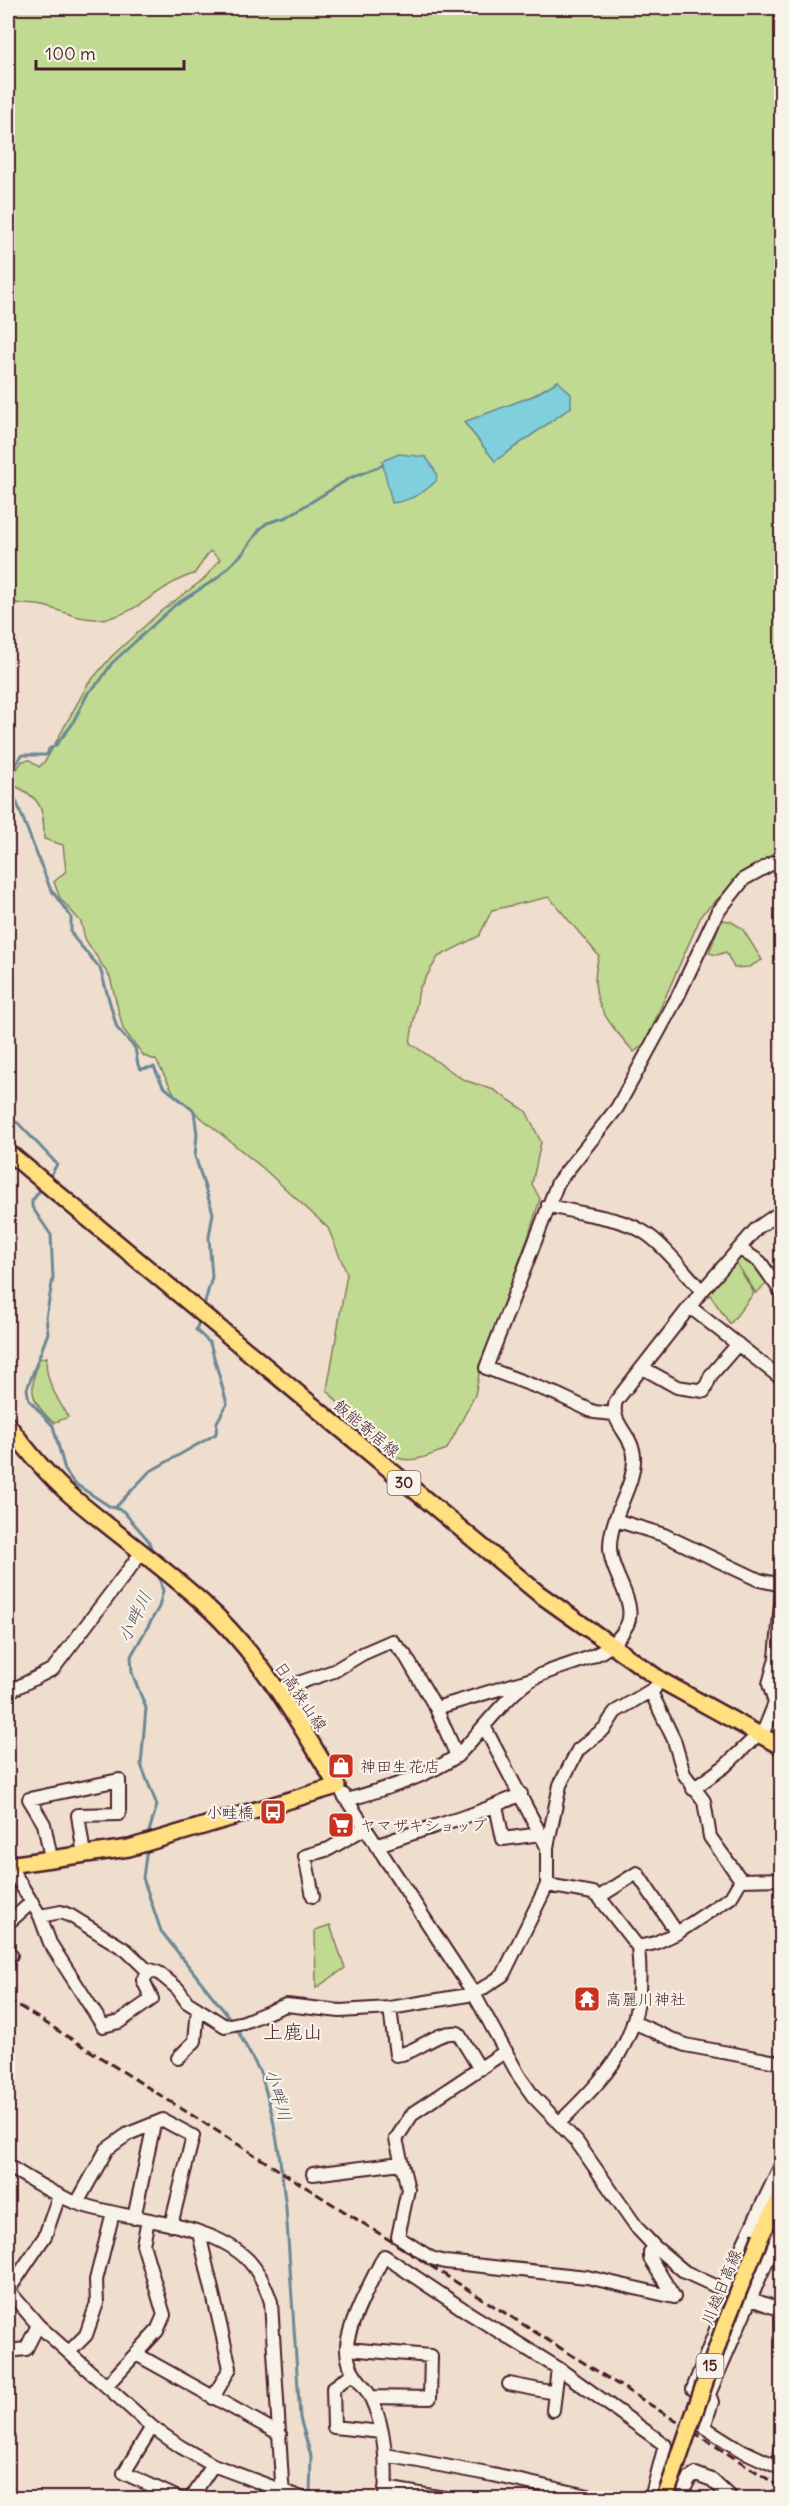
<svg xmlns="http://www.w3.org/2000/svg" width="789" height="2506" font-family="Delius,'Klee One',sans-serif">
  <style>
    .green { fill: #c0da91; stroke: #857c5e; stroke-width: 1.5; fill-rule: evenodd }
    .water { fill: #80cfdc; stroke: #6a8995; stroke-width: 1.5 }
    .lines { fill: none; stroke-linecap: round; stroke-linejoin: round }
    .stream { stroke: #6a8995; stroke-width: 3 }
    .minor-casing { stroke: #4a1f2b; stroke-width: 16 }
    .major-casing { stroke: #4a1f2b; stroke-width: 20 }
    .minor { stroke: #f7f3e8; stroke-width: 12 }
    .major { stroke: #ffdf80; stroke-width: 15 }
    .rail { stroke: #4a1f2b; stroke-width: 3; stroke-dasharray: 9 4.5; stroke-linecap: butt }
    .major-bridge-casing { stroke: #4a1f2b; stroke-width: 20; stroke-linecap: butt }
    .major-bridge { stroke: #ffdf80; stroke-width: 15 }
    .labels { text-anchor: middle; stroke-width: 4.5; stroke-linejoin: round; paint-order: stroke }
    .shield { fill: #f7f3e8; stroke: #7e5f64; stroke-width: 1.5 }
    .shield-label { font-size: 15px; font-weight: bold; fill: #4a1f2b }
    .street-label { font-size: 16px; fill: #4a1f2b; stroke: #f7f3e8 }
    .poi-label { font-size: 16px; fill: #4a1f2b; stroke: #f7f3e8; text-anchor: start }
    .water-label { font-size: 18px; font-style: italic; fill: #5a5460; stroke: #f7f3e8 }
    .quarter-label { font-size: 20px; fill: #4a1f2b; stroke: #f7f3e8 }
  </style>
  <rect width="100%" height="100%" fill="#efddcd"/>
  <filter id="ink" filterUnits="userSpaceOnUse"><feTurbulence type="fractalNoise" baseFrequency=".0167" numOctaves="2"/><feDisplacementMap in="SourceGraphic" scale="12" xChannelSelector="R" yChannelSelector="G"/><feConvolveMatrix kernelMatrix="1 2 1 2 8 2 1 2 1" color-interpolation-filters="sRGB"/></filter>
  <g filter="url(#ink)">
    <!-- green -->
    <path class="green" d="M 8,8 L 781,8 L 781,849 L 746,872 L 702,914 L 645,1043 L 634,1052 C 607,1021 586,999 599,956 L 549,897 L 492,910 L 479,936 L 438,957 L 419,989 L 410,1043 L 464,1080 L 494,1090 L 526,1111 L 541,1142 L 532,1184 L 540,1199 L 528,1238 L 481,1364 L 475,1395 L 447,1449 C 432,1454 418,1462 402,1459 C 382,1456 341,1406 327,1390 L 347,1274 L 328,1228 L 264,1169 L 176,1097 L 156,1060 L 144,1056 L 123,1029 L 110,977 L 85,939 L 81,922 L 60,898 L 54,882 L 66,871 L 63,845 L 44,839 C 44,809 42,798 13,785 L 12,777 L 22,761 L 30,760 L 39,767 L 46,760 L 88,684 L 111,657 L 161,611 L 204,579 L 220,559 L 210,551 L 194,574 C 160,583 135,619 98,619 C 79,620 61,610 43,606 C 31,603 19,607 8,599 ZM 558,381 L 571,407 L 495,461 L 464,422 L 533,396 Z
      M 721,920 L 730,921 L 742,928 L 762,960 L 749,967 L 734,968 L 726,952 L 717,955 L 709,953 Z
      M 741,1256 L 757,1264 L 768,1282 L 756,1293 L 735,1261 Z
      M 735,1261 L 754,1293 L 730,1324 L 708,1292 Z
      M 47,1357 C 43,1378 58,1399 68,1417 L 54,1423 C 29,1401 29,1389 39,1359 Z
      M 781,1500 L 781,1523 L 776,1520 L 773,1513 L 774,1505 Z
      M 330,1925 L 345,1968 L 316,1988 L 315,1930 Z"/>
    <!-- water -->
    <path class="water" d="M 558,381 L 571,394 L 571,407 L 495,461 L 464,422 L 533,396 Z
      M 399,454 L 426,457 L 437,474 L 436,481 C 424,493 409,501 392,503 L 382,461 Z"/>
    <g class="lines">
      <!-- stream -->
      <path class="stream" d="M 8,777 L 22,755 L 47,755 L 49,749 L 56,745 L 71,726 L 88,693 L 100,681 L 112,663 L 175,605 L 216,579 L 243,553 L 260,529 L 267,523 L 287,517 L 350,478 L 383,465
        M 8,780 L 50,888 L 71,917 L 71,932 L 75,939 L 100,968 L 117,1028 L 135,1048 L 138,1065 L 141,1069 L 154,1067 L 163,1086 L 194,1111 L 197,1134 L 195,1156 L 213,1213 L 209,1237 L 212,1277 L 203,1309
        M 8,1118 L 18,1123 L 57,1164 L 49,1179
        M 43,1186 L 32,1201 L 32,1207 L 51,1235 L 53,1278 L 46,1317 L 48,1333 L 27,1389 L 29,1400 L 53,1426 L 65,1470 L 74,1483 L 109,1506 L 123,1511 L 149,1541 L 152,1553
        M 115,1508 L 149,1472 L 216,1434 L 217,1422 L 227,1404 L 210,1343 L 196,1330 L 200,1319
        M 147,1838 L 157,1805 L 141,1765 L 146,1708 L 132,1673 L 131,1656 L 159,1607 L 163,1591 L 158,1573
        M 147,1848 L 143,1878 L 161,1931 L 232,2021
        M 235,2026 L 261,2074 L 272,2114 L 279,2152 L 286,2208 L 300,2418 L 311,2456 L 310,2498"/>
      <defs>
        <path id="minor" d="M 548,1205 C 578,1215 614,1215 642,1231 C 662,1242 686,1274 702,1291
          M 740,1249 L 760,1262 L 782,1293
          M 690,1307 L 782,1379
          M 643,1368 L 677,1387 L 704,1391 L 711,1375 L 738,1344
          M 614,1414 L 594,1412 L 556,1394 L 486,1368 L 558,1182 L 617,1108 L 678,996 L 717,913 L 744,879 L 782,858
          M 615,1520 L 664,1535 L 759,1580 L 782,1585
          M 277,1690 L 334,1671 L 362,1654 L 392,1641 L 405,1655 L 436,1708 L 532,1679
          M 8,1692 L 53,1669 L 142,1552
          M 436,1708 L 457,1756
          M 693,1789 L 725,1766 L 765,1728 L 775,1703 L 769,1684 L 776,1658 L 782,1592
          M 343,1794 L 474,1994 L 519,2076 L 533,2096 L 577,2142 L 638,2229 L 655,2247 L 685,2272 L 722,2289 L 782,2310
          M 347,1800 C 384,1789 424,1778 457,1756 C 477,1736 511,1690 534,1678 C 566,1661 609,1662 627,1625 C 638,1602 610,1574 610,1547 C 610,1515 636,1486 634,1455 C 632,1434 609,1423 616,1401 L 702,1291 L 757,1228 L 782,1211
          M 496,1806 L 503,1839 L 541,1834
          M 376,1846 C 423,1828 477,1816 521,1794
          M 547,1847 L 560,1785 L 578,1750 L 605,1728 L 615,1712 L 655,1688
          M 51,1858 L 44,1824 L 29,1799 L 119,1780 L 119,1814 L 78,1815 L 84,1855
          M 9,1865 L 40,1916 L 61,1912 L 71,1916 L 126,1950 L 145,1968 L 159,1973 L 178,1989 L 187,2002 L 225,2026 L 244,2022 L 286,2005 L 340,2011 L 390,2008 L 474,1994 L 503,1975 L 547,1885 L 547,1847 L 485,1728
          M 741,1880 L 782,1879
          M 547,1885 L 593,1893 L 599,1897 L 638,1947 L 655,1943 L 677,1933 L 731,1897 L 741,1880 L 710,1837 L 704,1801 L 684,1774 L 674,1740 L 651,1692
          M 313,1896 L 305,1856 L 329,1849 L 365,1828
          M 599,1897 L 637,1873 L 677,1933
          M 40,1916 L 50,1943 L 103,2026 L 119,2022 L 152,1999 L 143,1980 L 150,1970
          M 8,1923 L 32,1902
          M 8,1952 L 11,1955 L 8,1958
          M 390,2008 L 396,2055 C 418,2053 436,2030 458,2033 L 480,2069
          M 633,2022 L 685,2045 L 782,2063
          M 506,2051 L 413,2113 L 396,2139 L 408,2189 L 398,2237 L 431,2258 L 445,2262 L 587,2277 L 674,2297 L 650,2258 L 650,2252 L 655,2247
          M 178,2058 L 195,2041 L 198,2009
          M 560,2122 C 617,2066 647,2033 638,1947
          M 8,2166 C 30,2179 52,2194 77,2203 C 129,2222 210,2220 249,2261 C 260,2273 266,2287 271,2302 L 283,2498
          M 313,2174 L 401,2163
          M 77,2203 L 107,2149 L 128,2134 L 163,2120 L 193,2136 L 171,2225
          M 134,2218 L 154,2124
          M 199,2233 L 230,2368 L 213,2398
          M 722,2289 L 782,2163
          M 8,2290 L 38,2325 L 152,2427 L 181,2447 L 213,2465 L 302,2498
          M 8,2291 L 45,2236 L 59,2196
          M 347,2349 L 431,2356 L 430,2398 L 370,2397
          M 8,2351 L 26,2349 L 38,2325
          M 69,2352 L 86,2335 L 97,2303 L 96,2280 L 113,2213
          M 136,2354 L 280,2434
          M 352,2374 L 333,2388 L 334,2427 L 381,2432
          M 509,2384 L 555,2393
          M 106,2386 L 157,2331 L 164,2315 L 143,2244 L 148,2220
          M 709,2394 L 693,2389 L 717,2327
          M 553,2410 L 558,2368
          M 152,2427 L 124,2473 L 178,2498
          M 782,2447 L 778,2467 L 782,2469
          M 386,2455 L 493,2475 L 597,2498
          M 778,2467 L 739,2449 L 704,2427 L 712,2402 L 709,2394 L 782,2226
          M 385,2488 L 444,2498
          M 191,2498 L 213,2465
          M 385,2498 C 387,2465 386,2430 371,2398 C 362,2380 348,2374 347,2350 C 345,2329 374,2276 384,2256 L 469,2313 L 558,2368 L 665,2445 L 651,2498
          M 679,2498 L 690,2478 L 696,2474 L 712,2480 L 731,2498"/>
        <path id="major" d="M 8,1152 L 538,1593 L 662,1681 L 782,1747
          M 8,1425 C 26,1449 45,1473 68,1493 C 112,1531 160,1564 203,1603 C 259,1653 299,1722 337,1786 L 129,1848 L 8,1865
          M 761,2236 L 782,2194"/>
      </defs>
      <!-- minor casing -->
      <use href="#minor" class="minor-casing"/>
      <!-- major casing -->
      <use href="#major" class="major-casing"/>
      <!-- minor -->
      <use href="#minor" class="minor"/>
      <!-- major -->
      <use href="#major" class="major"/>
      <!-- rail -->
      <path class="rail" d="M 8,1999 L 782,2488"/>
      <defs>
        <path id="major-bridge" d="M 665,2498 L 724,2327 L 761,2236"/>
      </defs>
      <!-- major-bridge casing -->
      <use href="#major-bridge" class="major-bridge-casing"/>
      <!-- major-bridge -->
      <use href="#major-bridge" class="major-bridge"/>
    </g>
  </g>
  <!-- icons -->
  <defs>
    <symbol id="shop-square" viewBox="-11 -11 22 22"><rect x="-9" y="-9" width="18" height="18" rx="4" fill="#c8321e" stroke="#f7f3e8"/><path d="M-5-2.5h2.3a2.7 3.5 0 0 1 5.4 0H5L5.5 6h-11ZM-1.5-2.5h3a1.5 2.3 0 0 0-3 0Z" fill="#fff"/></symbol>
    <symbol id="bus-square" viewBox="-11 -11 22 22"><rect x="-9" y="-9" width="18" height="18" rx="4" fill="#c8321e" stroke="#f7f3e8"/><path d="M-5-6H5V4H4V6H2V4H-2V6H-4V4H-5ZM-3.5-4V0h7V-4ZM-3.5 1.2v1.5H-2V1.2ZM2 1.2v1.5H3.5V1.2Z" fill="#fff"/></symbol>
    <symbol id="supermarket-square" viewBox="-11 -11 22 22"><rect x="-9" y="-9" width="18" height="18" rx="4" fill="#c8321e" stroke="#f7f3e8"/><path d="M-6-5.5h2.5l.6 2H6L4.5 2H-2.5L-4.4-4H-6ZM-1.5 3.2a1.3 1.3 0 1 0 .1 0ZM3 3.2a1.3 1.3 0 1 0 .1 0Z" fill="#fff"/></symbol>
    <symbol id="temple-square" viewBox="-11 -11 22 22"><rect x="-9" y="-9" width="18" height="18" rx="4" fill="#c8321e" stroke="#f7f3e8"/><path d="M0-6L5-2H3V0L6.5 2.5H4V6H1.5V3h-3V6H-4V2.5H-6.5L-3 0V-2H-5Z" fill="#fff"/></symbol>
  </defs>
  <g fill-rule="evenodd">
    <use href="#shop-square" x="326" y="1751" width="30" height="30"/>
    <use href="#bus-square" x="258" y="1797" width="30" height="30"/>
    <use href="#supermarket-square" x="326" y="1810" width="30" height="30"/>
    <use href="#temple-square" x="572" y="1984" width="30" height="30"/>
  </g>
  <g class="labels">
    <!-- shield labels -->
    <g class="shield">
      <rect x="387.5" y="1471" width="33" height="24" rx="4.5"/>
      <rect x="696.5" y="2354" width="27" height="24" rx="4.5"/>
    </g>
    <g class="shield-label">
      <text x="404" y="1488">30</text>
      <text x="710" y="2371">15</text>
    </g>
    <!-- street labels -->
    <g class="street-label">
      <text transform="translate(367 1428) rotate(40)" y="6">飯能寄居線</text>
      <text transform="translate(301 1696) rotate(56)" y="6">日高狭山線</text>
      <text transform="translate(721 2287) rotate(-68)" y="6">川越日高線</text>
    </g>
    <!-- poi labels -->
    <g class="poi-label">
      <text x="360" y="1772">神田生花店</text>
      <text x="254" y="1818" text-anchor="end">小畦橋</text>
      <text x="360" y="1831">ヤマザキショップ</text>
      <text x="606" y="2005">高麗川神社</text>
    </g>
    <!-- water labels -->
    <g class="water-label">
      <text transform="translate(135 1617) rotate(-64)" y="6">小畔川</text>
      <text transform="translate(278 2095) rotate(74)" y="6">小畔川</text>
    </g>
    <!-- quarter labels -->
    <g class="quarter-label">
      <text x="293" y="2039">上鹿山</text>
    </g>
  </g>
  <!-- margin -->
  <rect width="789" height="2506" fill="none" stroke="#f7f3e8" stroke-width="30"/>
  <rect x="15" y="15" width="759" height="2476" fill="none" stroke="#4a1f2b" stroke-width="2" filter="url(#ink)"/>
  <!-- scale -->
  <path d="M36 60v9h148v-9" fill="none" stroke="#4a1f2b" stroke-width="3"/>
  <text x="45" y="60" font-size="18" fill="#4a1f2b" stroke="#f7f3e8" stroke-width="4.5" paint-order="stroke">100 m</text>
</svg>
